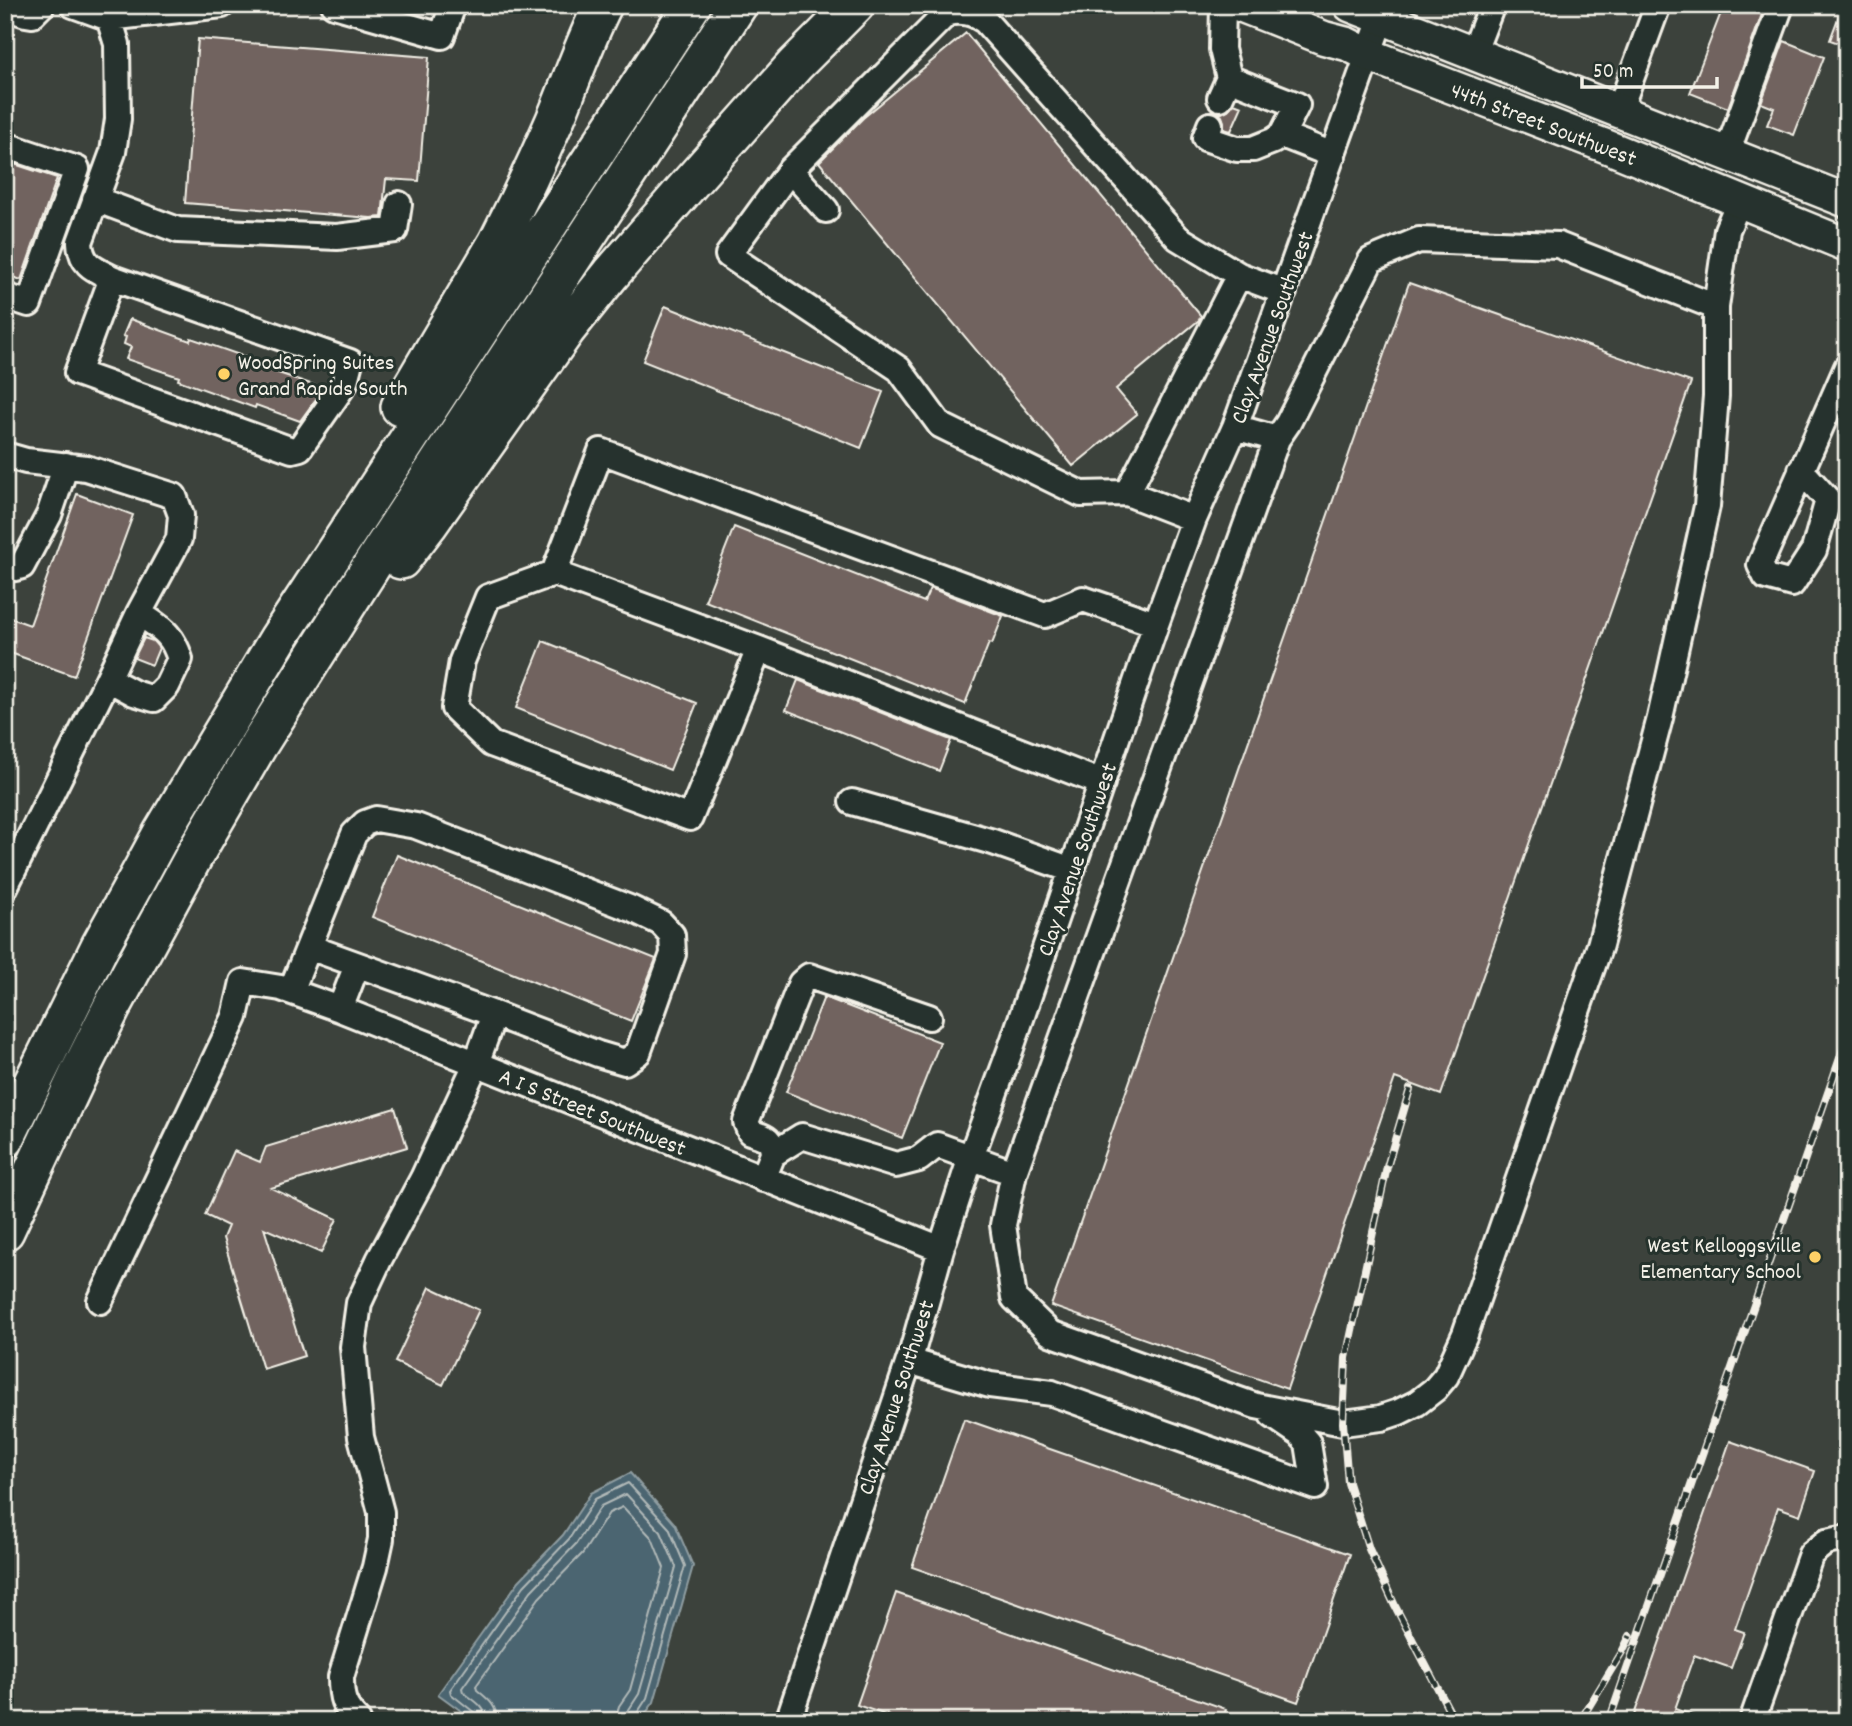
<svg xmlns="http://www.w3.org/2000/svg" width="1852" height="1726" font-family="Dekko,sans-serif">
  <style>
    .water { fill: #4c6571; stroke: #8f9da1; stroke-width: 2 }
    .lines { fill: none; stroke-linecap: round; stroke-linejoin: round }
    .shore { stroke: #b1b9b8; stroke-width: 2 }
    .building { fill: #71645e; stroke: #f4f1e8; stroke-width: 2 }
    .minor-casing { stroke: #f4f1e8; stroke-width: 30 }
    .major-casing { stroke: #f4f1e8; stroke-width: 37 }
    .highway-casing { stroke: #f4f1e8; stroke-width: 42 }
    .minor { stroke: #26332d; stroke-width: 24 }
    .major { stroke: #26332d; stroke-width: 32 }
    .highway { stroke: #26332d; stroke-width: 37 }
    .rail-casing { stroke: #f4f1e8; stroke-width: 8 }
    .rail { stroke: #26332d; stroke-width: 5; stroke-dasharray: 16; stroke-linecap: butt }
    .poi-dot { fill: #ffd166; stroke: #26332d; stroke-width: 2.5 }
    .labels { text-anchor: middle; stroke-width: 6; stroke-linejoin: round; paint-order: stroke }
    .street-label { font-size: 23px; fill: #f4f1e8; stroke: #26332d }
    .poi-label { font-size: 23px; fill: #f4f1e8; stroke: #26332d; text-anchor: start }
  </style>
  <rect width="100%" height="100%" fill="#3c423c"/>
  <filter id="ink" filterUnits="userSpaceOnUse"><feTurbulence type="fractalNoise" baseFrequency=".0143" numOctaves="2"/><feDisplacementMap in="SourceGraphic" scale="14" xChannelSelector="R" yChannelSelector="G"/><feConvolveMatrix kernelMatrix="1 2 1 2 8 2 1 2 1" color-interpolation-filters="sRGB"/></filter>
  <g filter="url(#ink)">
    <!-- water -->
    <path class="water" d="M 630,1473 L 675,1524 L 693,1566 L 654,1702 L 640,1721 L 475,1721 L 438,1694 L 519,1581 L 563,1535 L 591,1493 Z"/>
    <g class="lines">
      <!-- shore -->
      <path class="shore" d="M 478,1721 L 475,1713 L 451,1694 L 450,1690 L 524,1586 L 569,1539 L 595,1499 L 628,1483 L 669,1528 L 685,1566 L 647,1698 L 636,1715 L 635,1721
        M 487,1721 C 486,1706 473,1700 463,1692 L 462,1688 L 531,1591 L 576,1544 L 601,1506 L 626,1494 L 661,1532 L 676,1567 L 639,1694 L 628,1711 L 626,1721
        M 497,1721 C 497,1705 488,1699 477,1690 L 476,1686 L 539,1598 L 583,1553 L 609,1513 L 623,1507 L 652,1538 L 664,1568 L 630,1690 L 619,1706 L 615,1721"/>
    </g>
    <!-- building -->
    <path class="building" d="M 1724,5 L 1740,5 L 1762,14 L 1728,108 L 1690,93 Z
      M 1843,5 L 1847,5 L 1847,46 L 1830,40 Z
      M 966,33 L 1201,316 L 1199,320 L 1116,389 L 1137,414 L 1073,466 L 819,162 L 863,118 Z
      M 198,39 L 429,57 L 419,181 L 386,179 L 382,217 L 371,218 L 185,203 Z
      M 1784,41 L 1824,57 L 1794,135 L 1767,125 L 1774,108 L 1761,103 Z
      M 1234,103 L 1242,106 L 1231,131 L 1224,129 L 1224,122 L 1222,116 L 1217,112 L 1222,113 L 1228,110 Z
      M 5,161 L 57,178 L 21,280 L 5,274 Z
      M 1409,283 L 1691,382 L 1441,1095 L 1395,1078 L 1287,1389 L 1051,1306 Z
      M 665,306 L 883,392 L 861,448 L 643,361 Z
      M 130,319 L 190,341 L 191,338 L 271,366 L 270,370 L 322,388 L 321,392 L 300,421 L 256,405 L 255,408 L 178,380 L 179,377 L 126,359 L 131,347 L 124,344 L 126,337 L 123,336 Z
      M 77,494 L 133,515 L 74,676 L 5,651 L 5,616 L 30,625 Z
      M 734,527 L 924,602 L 930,588 L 1003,616 L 992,644 L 989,643 L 965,704 L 705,601 Z
      M 144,638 L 153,641 L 159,648 L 152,665 L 134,658 Z
      M 543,641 L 697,703 L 670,770 L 516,708 Z
      M 798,680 L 951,740 L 939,771 L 786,710 Z
      M 397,855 L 656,959 L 631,1021 L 372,917 Z
      M 824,997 L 940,1042 L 902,1138 L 786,1092 Z
      M 395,1108 L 407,1147 L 271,1188 L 337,1219 L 321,1253 L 264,1228 L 304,1356 L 263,1369 L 223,1238 L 228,1226 L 205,1215 L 234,1151 L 260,1162 L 266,1147 Z
      M 430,1287 L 479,1310 L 443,1385 L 395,1362 Z
      M 964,1419 L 1350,1554 L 1298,1702 L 912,1567 Z
      M 1730,1441 L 1815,1471 L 1800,1515 L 1778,1507 L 1735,1629 L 1744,1632 L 1731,1668 L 1694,1655 L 1675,1709 L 1703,1719 L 1703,1721 L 1632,1721 Z
      M 896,1593 L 1226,1709 L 1222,1721 L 903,1721 L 857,1705 Z"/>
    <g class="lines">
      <defs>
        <path id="minor" d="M 73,5 L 109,18 L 222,5
          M 334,5 L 442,36 L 453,5
          M 5,7 L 26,14 L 32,15 L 42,5
          M 109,18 L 117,44 L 118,119 L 113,152 L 80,242 C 81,265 94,269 112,278 L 77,373 L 292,450 L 300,448 L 344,385 L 350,362 L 112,278
          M 1473,54 L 1492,5
          M 1220,98 L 1229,78
          M 1619,111 L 1658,5
          M 1210,125 L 1205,138 L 1237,149 L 1253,149 L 1273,141 L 1282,135 L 1297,105 L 1229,78 L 1222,49 L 1223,5
          M 1282,135 L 1333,155
          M 5,145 L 77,169 L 29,304 L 5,296
          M 1727,153 L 1780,8 L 1774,5
          M 790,170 L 826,210
          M 95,199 L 178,230 L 337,237 L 395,230 L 399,204
          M 1235,427 L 1277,439 L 1288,423 L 1371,260 L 1419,240 L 1558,245 L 1716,307
          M 5,455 L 26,461 L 86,468 L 174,496 L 181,515 L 179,539 L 139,613 L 108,679 L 5,887
          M 1801,470 L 1828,500 L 1814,550 L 1792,584 L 1766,577 L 1760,565 L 1847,367
          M 1127,493 L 1239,275
          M 1194,519 L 1127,493 L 1081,494 L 940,425 L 899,369 L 728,255 L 790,170 L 947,13 C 963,10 972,12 985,21 L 1178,238 L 1239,275 L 1284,292
          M 5,569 L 15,568 L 22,566 L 49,515 L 66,465
          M 554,573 L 601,451 L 1045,615 L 1083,599 L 1156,624
          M 759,649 L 690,818 L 491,744 L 454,708 L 462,661 L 488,597 L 554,573 L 759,649 L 1102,783
          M 108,679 L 134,693 L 154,699 L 167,686 L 180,659 C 172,632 160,628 139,613
          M 852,802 L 993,842 L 1072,870
          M 309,947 L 494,1014
          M 291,991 L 354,834 L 365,823 L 376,819 L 416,826 L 632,909 L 661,923 L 672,935 L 673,954 L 638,1053 L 625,1062 L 598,1054 L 494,1014 L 476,1064 L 423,1178 L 379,1260 L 359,1303 L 353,1347 L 361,1437 L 381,1512 L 381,1539 L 375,1567 L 341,1677 C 341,1698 343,1706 358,1721
          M 340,1009 L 357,965
          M 773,1154 C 772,1137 764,1137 750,1132 L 746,1122 L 801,983 L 809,976 L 929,1017
          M 1014,1173 L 1003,1225 L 1014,1298 L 1050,1333 L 1256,1406 L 1343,1423 L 1381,1418 L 1399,1412 L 1417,1403 L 1435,1389 L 1446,1376 L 1465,1334 L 1600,945 L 1660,718 L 1707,506 L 1716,396 L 1716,307 L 1727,230 L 1739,201
          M 763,1179 L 773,1154 L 802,1136 L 896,1165 L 919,1159 L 937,1145 L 1014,1173 L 1277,439
          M 100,1301 L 235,1017 L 243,982 L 281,988 L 340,1009 L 941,1249
          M 909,1361 L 990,1385 L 1052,1393 L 1315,1487 L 1308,1443 L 1300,1434 L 1272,1415
          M 788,1721 L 912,1352 L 941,1249 L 971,1157 L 1011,1048 L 1156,624 L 1194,519 L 1235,427 L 1386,5
          M 1752,1721 L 1811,1554 L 1826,1542 L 1847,1538"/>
        <path id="major" d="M 1240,5 L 1324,38 L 1347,44 L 1369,55 L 1608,147 L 1847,245
          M 1350,5 L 1847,201"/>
        <path id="highway" d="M 400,407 L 497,243 C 518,202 537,162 555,120 C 571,82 584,43 603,5
          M 401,560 L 428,525 L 566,330 L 611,274 L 691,182 L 795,65 L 855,5
          M 5,1139 L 100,946 L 136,881 L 162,833 L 278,639 L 692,5
          M 5,1231 L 79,1073 L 111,1009 L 194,856 L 259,744 L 379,554 L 738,5"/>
      </defs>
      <!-- minor casing -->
      <use href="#minor" class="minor-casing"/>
      <!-- major casing -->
      <use href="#major" class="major-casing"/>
      <!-- highway casing -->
      <use href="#highway" class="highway-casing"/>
      <!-- minor -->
      <use href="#minor" class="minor"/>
      <!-- major -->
      <use href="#major" class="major"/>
      <!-- highway -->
      <use href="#highway" class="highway"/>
      <defs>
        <path id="rail" d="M 1410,1089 L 1387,1167 L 1346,1358 L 1343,1423 L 1348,1483 L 1369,1549 L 1395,1606 L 1449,1710 L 1453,1721
          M 1580,1721 L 1622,1652 L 1630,1636
          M 1609,1721 L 1847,1038"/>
      </defs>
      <!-- rail casing -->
      <use href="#rail" class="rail-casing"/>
      <!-- rail -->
      <use href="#rail" class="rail"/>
    </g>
  </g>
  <!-- markers -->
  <g class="poi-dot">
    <circle cx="224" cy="374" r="7"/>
    <circle cx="1815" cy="1257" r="7"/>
  </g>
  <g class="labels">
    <!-- street labels -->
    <g class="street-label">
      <text transform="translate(1544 123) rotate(21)" y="8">44th Street Southwest</text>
      <text transform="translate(1271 327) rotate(-70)" y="8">Clay Avenue Southwest</text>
      <text transform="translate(1076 859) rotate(-71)" y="8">Clay Avenue Southwest</text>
      <text transform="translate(593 1111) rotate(22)" y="8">A I S Street Southwest</text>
      <text transform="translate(895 1397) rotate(-72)" y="8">Clay Avenue Southwest</text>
    </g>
    <!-- poi labels -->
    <g class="poi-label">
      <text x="238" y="369">WoodSpring Suites<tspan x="238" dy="26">Grand Rapids South</tspan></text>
      <text x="1801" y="1252" text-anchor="end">West Kelloggsville<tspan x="1801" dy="26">Elementary School</tspan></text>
    </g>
  </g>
  <!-- margin -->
  <rect width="1852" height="1726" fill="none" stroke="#26332d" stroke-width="28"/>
  <rect x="14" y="14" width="1824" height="1698" fill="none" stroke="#f4f1e8" stroke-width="2.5" filter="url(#ink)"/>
  <!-- scale -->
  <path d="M1582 77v10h135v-10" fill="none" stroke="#f4f1e8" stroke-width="3.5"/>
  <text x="1593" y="77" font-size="21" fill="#f4f1e8" stroke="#26332d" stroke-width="5" paint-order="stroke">50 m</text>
</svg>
